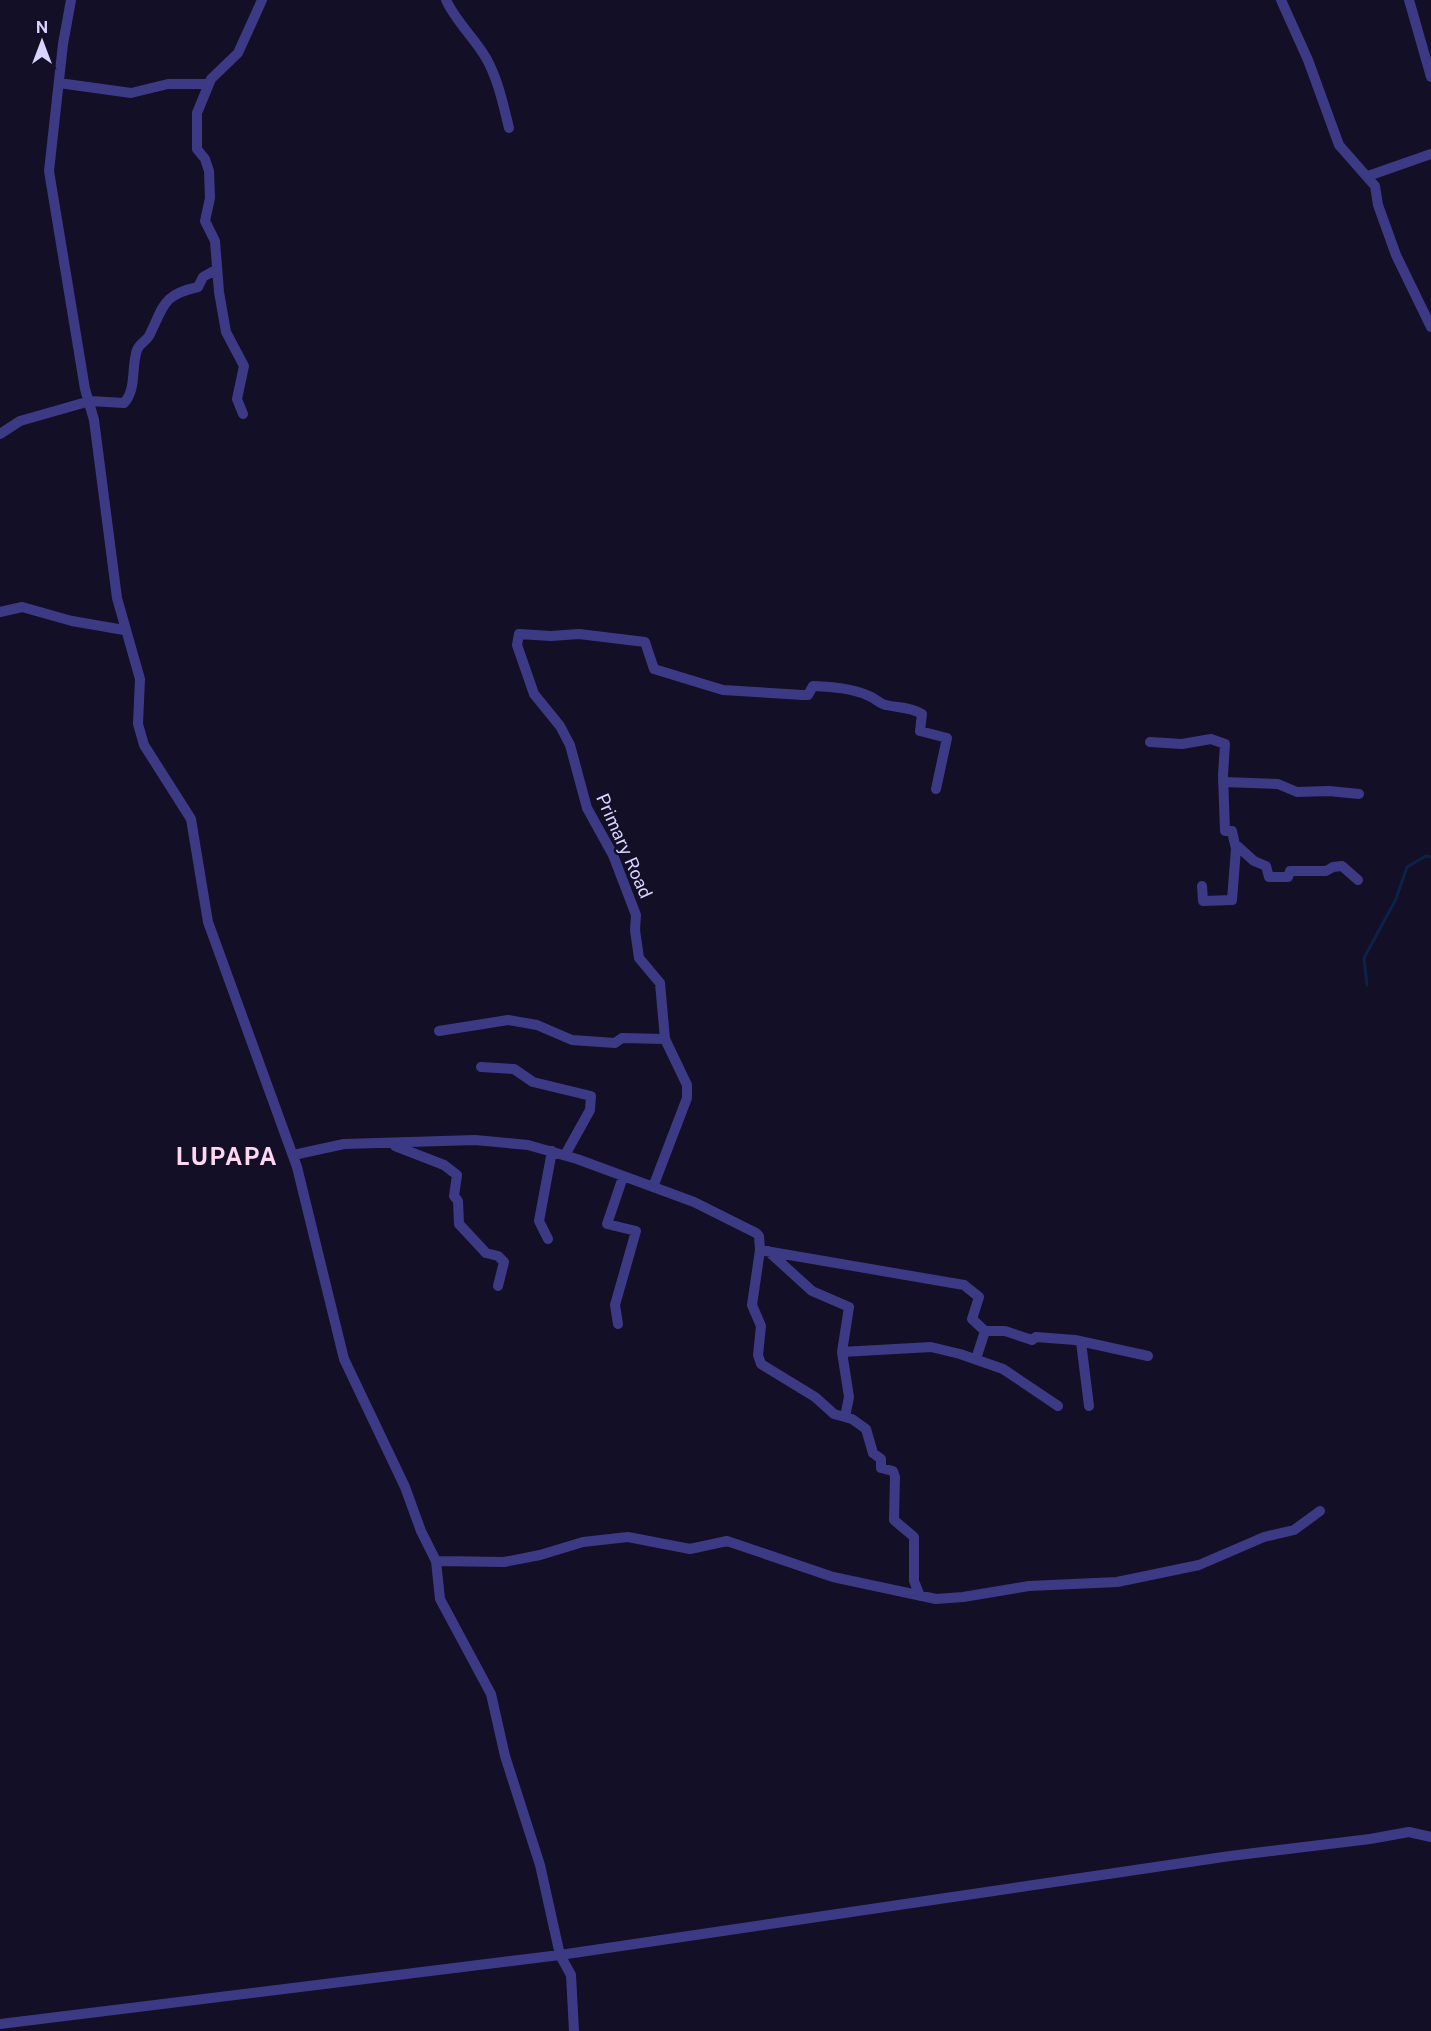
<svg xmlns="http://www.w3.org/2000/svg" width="1431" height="2031" font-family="'Public Sans',sans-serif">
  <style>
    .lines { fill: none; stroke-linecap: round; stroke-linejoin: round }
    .stream { stroke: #0c2248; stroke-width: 3 }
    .minor { stroke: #3d3a85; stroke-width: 10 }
    .labels { text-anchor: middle; stroke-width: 5; stroke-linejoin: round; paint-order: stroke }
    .street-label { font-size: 18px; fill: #d9d4ff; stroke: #130f26 }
    .district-label { font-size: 24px; font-weight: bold; letter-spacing: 1.5px; fill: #ffd6f0; stroke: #130f26 }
  </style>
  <rect width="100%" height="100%" fill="#130f26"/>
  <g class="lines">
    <!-- stream -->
    <path class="stream" d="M 1367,985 L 1364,958 L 1396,899 L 1407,867 L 1426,856 L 1431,857"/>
    <!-- minor -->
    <path class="minor" d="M 71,0 L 63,44 L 49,171 L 85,389 L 94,420 L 117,598 L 140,679 L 138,724 L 144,745 L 191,819 L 208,922 L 297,1167 L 344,1359 L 405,1487 L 421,1531 L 436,1561 L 440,1599 L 491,1694 L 505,1756 L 540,1865 L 560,1955 L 571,1975 L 574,2031
      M 446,0 C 456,22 474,37 486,58 C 498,79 503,104 509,128
      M 1281,0 L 1308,60 L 1339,145 L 1375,186 L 1378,205 L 1396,255 L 1431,327
      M 1409,0 L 1431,77
      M 59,83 L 131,93 L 168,84 L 209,84
      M 1368,176 L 1431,154
      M 243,414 L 237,399 L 244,366 L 226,332 L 219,292 L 215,241 L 205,221 L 210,198 L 209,171 L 205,159 L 197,149 L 197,113 L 211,79 L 238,53 L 262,0
      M 0,434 L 20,421 L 90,401 L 124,403 C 137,389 131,367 137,350 C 139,344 146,341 149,336 C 164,307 161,295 198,287 L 203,277 L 217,269
      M 0,612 L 22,607 L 72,621 L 124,630
      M 1150,742 L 1182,744 L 1211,739 L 1225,744 L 1223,775 L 1225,831 L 1232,831 L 1236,849 L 1232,900 L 1203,901 L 1202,886
      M 1223,782 L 1278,784 L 1297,792 L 1329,791 L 1359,794
      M 1235,844 L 1254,861 L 1266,866 L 1269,877 L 1288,877 L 1290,871 L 1326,871 L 1333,867 L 1342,866 L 1358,880
      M 439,1031 L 508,1020 L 537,1025 L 572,1040 L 615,1043 L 622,1038 L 665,1039 L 687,1085 L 687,1098 L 653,1187
      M 665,1039 L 660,983 L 639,958 L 635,930 L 636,915 L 613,855 L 587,808 L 570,745 L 560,726 L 534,694 L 517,645 L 519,634 L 551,636 L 579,634 L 645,642 L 654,669 L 723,690 L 803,695 L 808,695 L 813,686 C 832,687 852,688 869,696 C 875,698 880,704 886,705 C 899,708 910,707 922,714 L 920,731 L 947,738 L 936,789
      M 481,1067 L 514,1069 L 533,1082 L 591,1096 L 590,1110 L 565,1155
      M 395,1146 L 444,1165 L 457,1175 L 454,1196 L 458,1201 L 459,1224 L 486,1253 L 498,1256 L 504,1262 L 498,1286
      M 294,1158 L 298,1154 L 344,1144 L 475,1140 L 528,1145 L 577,1159 L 694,1202 L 756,1233 L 759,1236 L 760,1250 L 752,1305 L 761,1326 L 758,1355 L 761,1364 L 815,1397 L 834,1414 L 852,1419 L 866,1429 L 873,1453 L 881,1459 L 881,1468 L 893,1471 L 895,1477 L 894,1520 L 914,1537 L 914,1581 L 920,1596
      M 548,1239 L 539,1221 L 552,1151
      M 760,1250 L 964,1285 L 979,1297 L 972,1319 L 985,1331 L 976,1359
      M 768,1251 L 812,1291 L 849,1307 L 842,1352 L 849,1397 L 845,1417
      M 618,1324 L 615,1305 L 636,1231 L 607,1224 L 623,1177
      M 985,1331 L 1005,1331 L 1032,1340 L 1036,1337 L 1075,1340 L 1148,1356
      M 1081,1342 L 1089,1406
      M 842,1352 L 931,1347 L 960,1354 L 1003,1369 L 1058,1406
      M 436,1561 L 504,1562 L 540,1555 L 583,1542 L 628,1537 L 690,1549 L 727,1541 L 833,1577 L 936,1599 L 963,1597 L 1029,1586 L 1117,1582 L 1199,1565 L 1264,1537 L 1294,1530 L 1320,1511
      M 0,2024 L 560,1955 L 1230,1856 L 1370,1839 L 1409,1832 L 1431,1837"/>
  </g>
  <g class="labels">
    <!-- street labels -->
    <g class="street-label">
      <text transform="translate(624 846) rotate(66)" y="6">Primary Road</text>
    </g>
    <!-- district labels -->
    <g class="district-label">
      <text x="227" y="1165">LUPAPA</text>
    </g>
  </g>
  <!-- north arrow -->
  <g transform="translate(42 42)" stroke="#130f26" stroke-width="4.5" paint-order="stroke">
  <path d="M0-4.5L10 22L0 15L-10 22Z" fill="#d9d4ff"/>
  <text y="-9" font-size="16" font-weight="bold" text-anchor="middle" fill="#d9d4ff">N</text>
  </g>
</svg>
